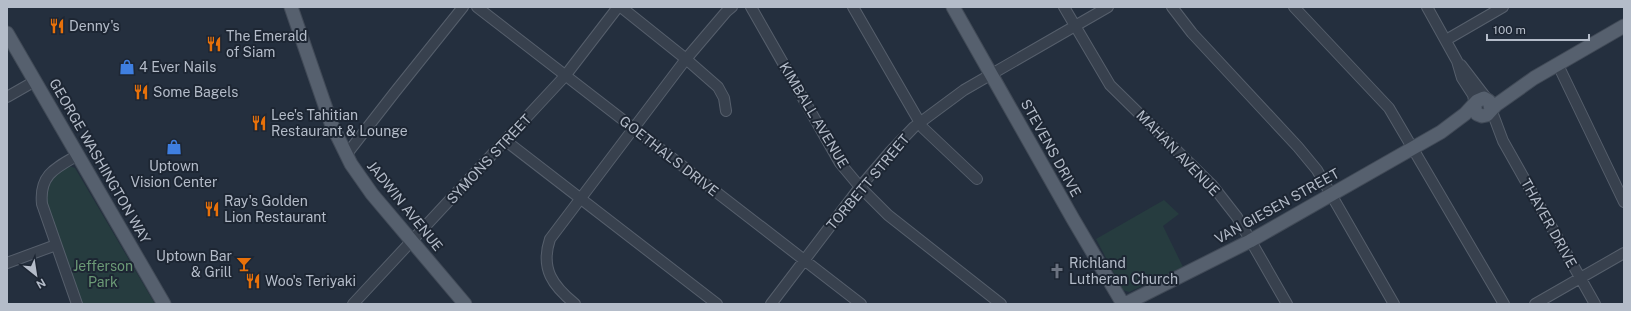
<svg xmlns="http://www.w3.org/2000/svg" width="1631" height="311" font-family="'Public Sans',sans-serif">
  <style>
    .green { fill: #263c3f }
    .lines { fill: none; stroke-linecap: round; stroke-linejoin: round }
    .minor-casing { stroke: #565f6c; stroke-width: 12 }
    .major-casing { stroke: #414a57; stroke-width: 15 }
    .minor { stroke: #38414e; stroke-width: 10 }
    .major { stroke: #56606e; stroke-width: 13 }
    .labels { text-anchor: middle; stroke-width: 4; stroke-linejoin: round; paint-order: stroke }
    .poi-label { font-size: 14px; fill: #b4bcc9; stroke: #1d2633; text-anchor: start }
    .street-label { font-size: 14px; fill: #b4bcc9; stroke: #1d2633 }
    .park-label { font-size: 14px; fill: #6b9a76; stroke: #1d2633 }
  </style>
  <rect width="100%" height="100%" fill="#242f3e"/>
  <!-- green -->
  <path class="green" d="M 69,166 L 75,168 L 155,304 L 82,304 L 47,204 C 46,186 52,175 69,166 Z
    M 1164,200 L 1179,214 L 1163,226 L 1183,267 L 1129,292 L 1123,290 L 1096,239 Z"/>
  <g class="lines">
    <defs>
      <path id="minor" d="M 477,7 L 861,304
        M 621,7 L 686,59 L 718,87 L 724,98 L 726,111
        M 751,7 L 840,163 L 860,187 L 888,215 L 1001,304
        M 853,7 L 923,128 L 977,179
        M 1064,7 L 1110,85 L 1212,185 L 1237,217 L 1287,304
        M 1172,7 L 1192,33 L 1298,147 L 1317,170 L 1394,304
        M 1294,7 L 1389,108 L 1504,304
        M 1427,7 L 1457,61 L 1462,78 L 1473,95 L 1475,105
        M 1446,40 L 1503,7
        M 1461,65 L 1487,99
        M 1558,65 L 1624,202
        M 7,97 L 35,81
        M 1491,109 L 1503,141 L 1595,304
        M 506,141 L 717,304
        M 346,155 L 395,92 L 463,7
        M 7,263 L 56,245
        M 77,304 L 42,204 C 39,175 55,168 78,155
        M 353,304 L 565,76 L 618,7
        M 575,304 C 553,286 540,269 550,239 L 686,59 L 726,12 L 732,7
        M 771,304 L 860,187 L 890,152 L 914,127 L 964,90 L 1108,7
        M 1535,304 L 1624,253"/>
      <path id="major" d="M 291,7 L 331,123 L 351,164 L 372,194 L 465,304
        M 953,7 L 1073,219 L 1123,304
        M 7,33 L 164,304
        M 1475,105 L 1475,110 L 1477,114 L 1482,116 L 1487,115 L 1496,105 L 1534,78 L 1624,26
        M 1125,304 L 1250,241 L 1441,132 L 1465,114 L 1477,101 L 1484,98 L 1489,101 L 1491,109"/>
    </defs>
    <!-- minor casing -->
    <use href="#minor" class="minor-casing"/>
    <!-- major casing -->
    <use href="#major" class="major-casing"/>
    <!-- minor -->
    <use href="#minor" class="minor"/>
    <!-- major -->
    <use href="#major" class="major"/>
  </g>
  <!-- icons -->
  <defs>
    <symbol id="restaurant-bare" viewBox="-9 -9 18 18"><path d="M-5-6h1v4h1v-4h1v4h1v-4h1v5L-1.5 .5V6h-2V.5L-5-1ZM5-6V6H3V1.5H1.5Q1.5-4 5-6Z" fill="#e8710a" stroke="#1d2633" stroke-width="2.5" paint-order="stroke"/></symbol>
    <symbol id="shop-bare" viewBox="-9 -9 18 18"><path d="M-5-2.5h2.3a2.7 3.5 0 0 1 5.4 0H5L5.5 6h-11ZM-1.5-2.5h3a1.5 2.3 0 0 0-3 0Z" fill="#3f7fe0" stroke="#1d2633" stroke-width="2.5" paint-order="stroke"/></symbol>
    <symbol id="bar-bare" viewBox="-9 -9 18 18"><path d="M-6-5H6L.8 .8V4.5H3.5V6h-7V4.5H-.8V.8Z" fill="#e8710a" stroke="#1d2633" stroke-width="2.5" paint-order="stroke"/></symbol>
    <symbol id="church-bare" viewBox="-9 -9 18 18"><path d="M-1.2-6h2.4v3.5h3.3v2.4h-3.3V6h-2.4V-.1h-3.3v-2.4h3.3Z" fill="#6b7280" stroke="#1d2633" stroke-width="2.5" paint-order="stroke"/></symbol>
  </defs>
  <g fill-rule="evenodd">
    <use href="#restaurant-bare" x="46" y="15" width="22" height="22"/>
    <use href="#restaurant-bare" x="203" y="33" width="22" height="22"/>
    <use href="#shop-bare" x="116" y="56" width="22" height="22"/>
    <use href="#restaurant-bare" x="130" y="81" width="22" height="22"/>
    <use href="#restaurant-bare" x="248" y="112" width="22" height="22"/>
    <use href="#shop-bare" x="163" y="136" width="22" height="22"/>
    <use href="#restaurant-bare" x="201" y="198" width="22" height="22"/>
    <use href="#bar-bare" x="233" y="253" width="22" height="22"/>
    <use href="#church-bare" x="1046" y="260" width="22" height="22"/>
    <use href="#restaurant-bare" x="242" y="270" width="22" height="22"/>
  </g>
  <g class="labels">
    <!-- poi labels -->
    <g class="poi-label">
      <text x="69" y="31">Denny's</text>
      <text x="226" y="41">The Emerald<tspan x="226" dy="16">of Siam</tspan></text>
      <text x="139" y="72">4 Ever Nails</text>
      <text x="153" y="97">Some Bagels</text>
      <text x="271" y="120">Lee's Tahitian<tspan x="271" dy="16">Restaurant &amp; Lounge</tspan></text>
      <text x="174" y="171" text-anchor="middle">Uptown<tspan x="174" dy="16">Vision Center</tspan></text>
      <text x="224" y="206">Ray's Golden<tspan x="224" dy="16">Lion Restaurant</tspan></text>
      <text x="232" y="261" text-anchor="end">Uptown Bar<tspan x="232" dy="16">&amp; Grill</tspan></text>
      <text x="1069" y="268">Richland<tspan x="1069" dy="16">Lutheran Church</tspan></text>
      <text x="265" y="286">Woo's Teriyaki</text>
    </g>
    <!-- street labels -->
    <g class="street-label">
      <text transform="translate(814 115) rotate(59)" y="5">KIMBALL AVENUE</text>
      <text transform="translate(1051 148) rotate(61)" y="5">STEVENS DRIVE</text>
      <text transform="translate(1178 153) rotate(46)" y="5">MAHAN AVENUE</text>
      <text transform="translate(669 156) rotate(38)" y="5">GOETHALS DRIVE</text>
      <text transform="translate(489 159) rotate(-47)" y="5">SYMONS STREET</text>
      <text transform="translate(100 161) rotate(60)" y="5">GEORGE WASHINGTON WAY</text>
      <text transform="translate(868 182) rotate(-50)" y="5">TORBETT STREET</text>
      <text transform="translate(405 206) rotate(51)" y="5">JADWIN AVENUE</text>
      <text transform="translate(1277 206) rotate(-29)" y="5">VAN GIESEN STREET</text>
      <text transform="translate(1549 223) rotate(61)" y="5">THAYER DRIVE</text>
    </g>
    <!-- park labels -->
    <g class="park-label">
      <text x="103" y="271">Jefferson<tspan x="103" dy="16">Park</tspan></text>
    </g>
  </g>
  <!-- border -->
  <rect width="1631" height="311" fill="none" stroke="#b4bcc9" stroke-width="16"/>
  <!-- north arrow -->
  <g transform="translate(36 275) rotate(150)" stroke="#1d2633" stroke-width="3" paint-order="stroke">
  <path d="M0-3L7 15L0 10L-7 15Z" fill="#b4bcc9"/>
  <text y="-6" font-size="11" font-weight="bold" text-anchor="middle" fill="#b4bcc9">N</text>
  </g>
  <!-- scale -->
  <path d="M1487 34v6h102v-6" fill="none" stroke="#b4bcc9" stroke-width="2"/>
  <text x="1493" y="34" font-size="12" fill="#b4bcc9" stroke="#1d2633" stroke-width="3" paint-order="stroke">100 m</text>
</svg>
